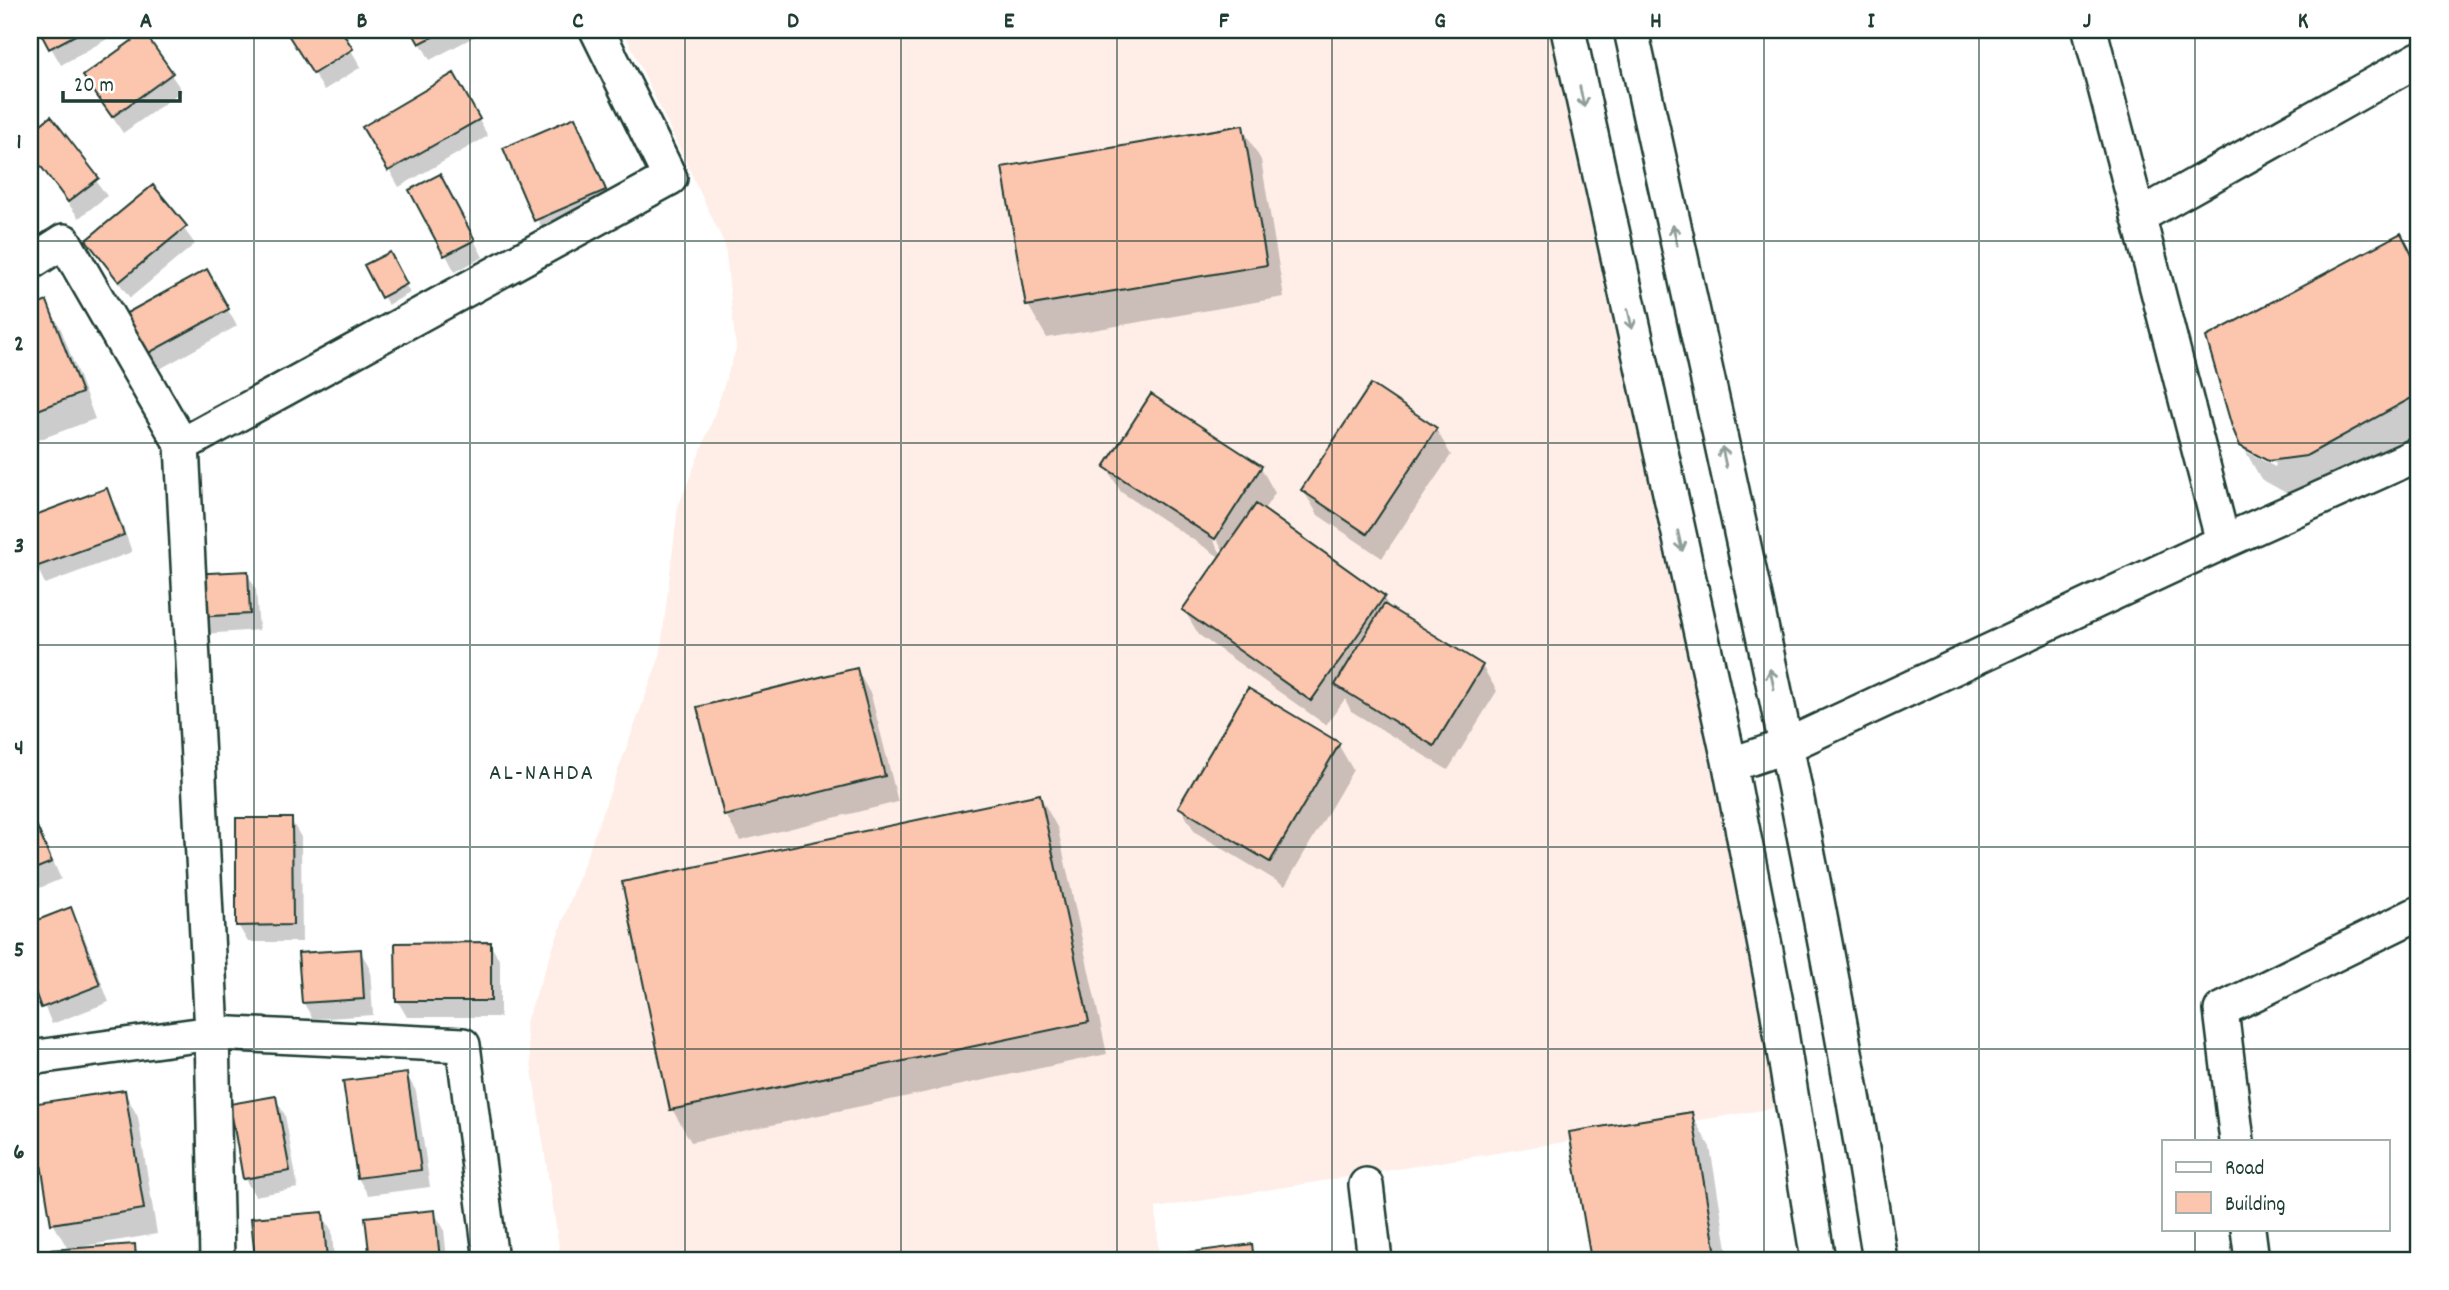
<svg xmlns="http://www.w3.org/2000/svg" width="2449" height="1290" font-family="Dekko,sans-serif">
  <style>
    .built { fill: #feeee7 }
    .shadow { fill: #0003; fill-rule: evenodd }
    .building { fill: #fcc5ae; stroke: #1f3d34; stroke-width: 2 }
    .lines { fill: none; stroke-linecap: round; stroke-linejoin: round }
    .street-casing { stroke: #1f3d34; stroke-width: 38 }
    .street { stroke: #fff; stroke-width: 33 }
    .oneway { stroke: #8f9e9a }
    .grid { fill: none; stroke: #1f3d34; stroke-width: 2; stroke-opacity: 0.55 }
    .labels { text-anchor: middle; stroke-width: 6; stroke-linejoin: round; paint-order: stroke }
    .neighbourhood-label { font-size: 23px; letter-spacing: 2px; fill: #1f3d34; stroke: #fff }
    .neatline { fill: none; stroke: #1f3d34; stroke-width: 2.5 }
    .grid-label { font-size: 23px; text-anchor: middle; font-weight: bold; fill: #1f3d34 }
  </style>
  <rect width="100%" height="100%" fill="#fff"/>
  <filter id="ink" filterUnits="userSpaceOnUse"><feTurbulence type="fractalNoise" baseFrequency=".0143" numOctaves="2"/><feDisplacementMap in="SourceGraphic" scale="14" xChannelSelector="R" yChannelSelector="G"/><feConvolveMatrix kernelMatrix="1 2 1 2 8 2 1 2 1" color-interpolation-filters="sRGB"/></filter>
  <g filter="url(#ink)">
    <!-- built -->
    <path class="built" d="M 623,30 L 1565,30 L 1781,1107 L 1156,1208 L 1159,1260 L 561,1260 L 525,1024 L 660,656 L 678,507 L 710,427 L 736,349 L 725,245 Z"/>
    <!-- shadow -->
    <path class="shadow" d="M 41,30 L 114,30 L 116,34 L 61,65 Z
      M 287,30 L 339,30 L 361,67 L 324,90 Z
      M 413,30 L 487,30 L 430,60 Z
      M 144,34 L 182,91 L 123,133 L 85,77 Z
      M 454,76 L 488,136 L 399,187 L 365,127 Z
      M 51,118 L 107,196 L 79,218 L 30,153 L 30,135 Z
      M 574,119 L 615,208 L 546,237 L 505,149 Z
      M 1242,127 L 1261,160 L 1284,297 L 1047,338 L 1028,305 Z
      M 153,187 L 195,244 L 130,298 L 88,240 Z
      M 449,193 L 483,257 L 455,272 L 446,255 Z
      M 2400,235 L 2419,268 L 2419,437 L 2325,488 L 2288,494 L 2261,479 L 2242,445 ZM 2247,448 L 2276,464 L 2275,467 L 2247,452 Z
      M 389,254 L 410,293 L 388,305 L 367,266 Z
      M 206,271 L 237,326 L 158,370 L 127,314 Z
      M 47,303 L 61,329 L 95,419 L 30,443 L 30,310 Z
      M 1436,429 L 1451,455 L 1382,558 L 1318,515 L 1303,490 Z
      M 1106,467 L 1261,468 L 1275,493 L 1263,511 L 1383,597 L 1391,610 L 1482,666 L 1497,691 L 1448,770 L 1351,711 L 1345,699 L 1326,725 L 1199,635 L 1184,610 L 1221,558 L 1121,492 ZM 1212,531 L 1225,553 L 1222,555 L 1209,533 Z
      M 106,490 L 116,507 L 132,552 L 45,584 L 30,552 L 30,519 Z
      M 247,573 L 256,590 L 259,630 L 204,634 L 194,617 Z
      M 857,670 L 871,695 L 898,802 L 740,841 L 726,815 Z
      M 1338,744 L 1353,770 L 1285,886 L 1195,832 L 1180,807 Z
      M 1040,796 L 1058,829 L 1107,1054 L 691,1142 L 672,1109 Z
      M 30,809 L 61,879 L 30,892 Z
      M 291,820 L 301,837 L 302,942 L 248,942 L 238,925 Z
      M 71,910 L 80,926 L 109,1002 L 52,1024 L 30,973 L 30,925 Z
      M 490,944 L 500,961 L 500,1017 L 407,1017 L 397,1000 Z
      M 360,951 L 370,968 L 373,1015 L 313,1019 L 303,1002 Z
      M 406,1074 L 416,1091 L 430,1187 L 368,1195 L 358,1178 Z
      M 124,1091 L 138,1117 L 157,1234 L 73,1248 L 74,1250 L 134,1246 L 142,1260 L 53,1260 L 52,1252 L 69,1251 L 53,1223 Z
      M 275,1098 L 285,1115 L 298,1188 L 255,1196 L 245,1179 Z
      M 1691,1114 L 1710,1147 L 1729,1260 L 1592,1260 L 1571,1134 Z
      M 434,1212 L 444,1229 L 447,1260 L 371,1260 L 367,1218 Z
      M 322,1214 L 332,1231 L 334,1260 L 257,1260 L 253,1219 Z
      M 1251,1246 L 1259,1260 L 1145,1260 Z"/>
    <!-- building -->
    <path class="building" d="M 39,30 L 85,30 L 49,49 Z
      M 285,30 L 341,30 L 353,49 L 313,74 Z
      M 411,30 L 446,30 L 419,44 Z
      M 144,32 L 173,73 L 112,117 L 83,76 Z
      M 454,73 L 480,119 L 388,171 L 362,127 Z
      M 51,116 L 99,178 L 68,202 L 30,152 L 30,133 Z
      M 575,117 L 606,190 L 534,221 L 503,148 Z
      M 1243,125 L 1267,265 L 1026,306 L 1002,167 Z
      M 440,174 L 475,240 L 444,256 L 409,190 Z
      M 153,185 L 187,226 L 119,282 L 86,240 Z
      M 2401,233 L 2419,269 L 2419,394 L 2306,456 L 2268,461 L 2240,446 L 2232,427 L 2206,337 Z
      M 390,252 L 407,284 L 381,298 L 364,265 Z
      M 207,269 L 229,309 L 147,354 L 125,314 Z
      M 47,301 L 82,393 L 30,413 L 30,308 Z
      M 1371,384 L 1437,428 L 1367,534 L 1301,490 Z
      M 1151,394 L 1262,466 L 1215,539 L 1104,467 Z
      M 107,488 L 124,535 L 33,568 L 30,558 L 30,517 Z
      M 1256,504 L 1385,596 L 1311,701 L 1182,610 Z
      M 248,571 L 250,614 L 193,617 L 190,574 Z
      M 1384,604 L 1483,665 L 1434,746 L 1335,685 Z
      M 857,668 L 885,776 L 724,816 L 697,707 Z
      M 1248,688 L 1340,743 L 1270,862 L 1178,807 Z
      M 1040,794 L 1089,1022 L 670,1110 L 622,882 Z
      M 30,810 L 52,862 L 30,871 Z
      M 236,818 L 292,818 L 293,925 L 236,926 Z
      M 71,907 L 100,985 L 41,1008 L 30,978 L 30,923 Z
      M 491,942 L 491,1001 L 396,1001 L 395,943 Z
      M 361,949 L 364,999 L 302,1003 L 298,953 Z
      M 407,1073 L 421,1170 L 357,1178 L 343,1081 Z
      M 125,1090 L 144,1209 L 51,1224 L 31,1104 Z
      M 276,1096 L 290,1171 L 243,1179 L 230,1104 Z
      M 1692,1112 L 1717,1260 L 1591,1260 L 1569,1132 Z
      M 435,1210 L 440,1260 L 370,1260 L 365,1217 Z
      M 323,1212 L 327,1260 L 255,1260 L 251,1218 Z
      M 135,1244 L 136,1260 L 51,1260 L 50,1250 Z
      M 1252,1244 L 1254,1260 L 1132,1260 Z"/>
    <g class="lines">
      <defs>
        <path id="street" d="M 1568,30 L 1730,765 L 1777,1008 L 1818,1260
          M 1631,30 C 1720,439 1816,847 1880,1260
          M 2090,30 L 2223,542
          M 2138,217 L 2419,59
          M 30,263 L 64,241 L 182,445 L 212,1033 L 217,1260
          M 182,445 L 670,178 L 597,30
          M 1730,765 L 1786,746 L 2223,542 L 2419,454
          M 30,1058 L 212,1033 L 463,1045 L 491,1260
          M 2237,1141 L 2221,1010 L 2419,913
          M 1366,1185 L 1375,1260
          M 2248,1229 L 2252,1260"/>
      </defs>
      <!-- street casing -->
      <use href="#street" class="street-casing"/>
      <!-- street -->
      <use href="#street" class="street"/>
    </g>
    <!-- one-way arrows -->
    <defs><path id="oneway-shaft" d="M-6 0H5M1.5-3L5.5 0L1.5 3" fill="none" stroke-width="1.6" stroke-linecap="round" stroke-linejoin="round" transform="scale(1.75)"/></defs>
    <g class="oneway">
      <use href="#oneway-shaft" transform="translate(1582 97) rotate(78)"/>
      <use href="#oneway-shaft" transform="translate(1675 235) rotate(-102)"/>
      <use href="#oneway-shaft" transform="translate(1630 319) rotate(78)"/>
      <use href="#oneway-shaft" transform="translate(1724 457) rotate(-102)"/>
      <use href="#oneway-shaft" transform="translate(1680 541) rotate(77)"/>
      <use href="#oneway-shaft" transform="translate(1772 679) rotate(-102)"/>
    </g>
  </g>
  <!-- grid -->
  <path class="grid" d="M 254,30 L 254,1260M 470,30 L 470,1260M 685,30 L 685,1260M 901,30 L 901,1260M 1117,30 L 1117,1260M 1332,30 L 1332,1260M 1548,30 L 1548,1260M 1764,30 L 1764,1260M 1979,30 L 1979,1260M 2195,30 L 2195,1141M 30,241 L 2419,241M 30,443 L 2419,443M 30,645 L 2419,645M 30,847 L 2419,847M 30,1049 L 2419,1049M 2195,1229 L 2195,1260"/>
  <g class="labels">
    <!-- neighbourhood labels -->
    <g class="neighbourhood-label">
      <text x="542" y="779">AL-NAHDA</text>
    </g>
  </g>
  <!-- margin -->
  <rect width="2449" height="1290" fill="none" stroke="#fff" stroke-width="77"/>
  <!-- legend -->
  <rect x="2162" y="1140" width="228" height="91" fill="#ffffff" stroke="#a5b1ae" stroke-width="2"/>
  <rect x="2176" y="1162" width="35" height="10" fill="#ffffff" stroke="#a5b1ae" stroke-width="2"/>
  <text x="2225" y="1174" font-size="21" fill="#1f3d34">Road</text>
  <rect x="2176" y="1192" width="35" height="21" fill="#fcc5ae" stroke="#a5b1ae" stroke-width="2"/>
  <text x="2225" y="1210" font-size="21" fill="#1f3d34">Building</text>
  <!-- scale -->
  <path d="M63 91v10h117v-10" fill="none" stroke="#1f3d34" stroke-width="3.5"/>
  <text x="74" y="91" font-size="21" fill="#1f3d34" stroke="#ffffff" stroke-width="5" paint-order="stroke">20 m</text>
  <rect x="38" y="38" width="2372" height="1214" class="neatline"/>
  <g class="grid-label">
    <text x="146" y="27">A</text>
    <text x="362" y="27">B</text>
    <text x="578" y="27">C</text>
    <text x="793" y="27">D</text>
    <text x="1009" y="27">E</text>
    <text x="1224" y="27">F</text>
    <text x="1440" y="27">G</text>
    <text x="1656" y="27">H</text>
    <text x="1871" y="27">I</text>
    <text x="2087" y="27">J</text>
    <text x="2303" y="27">K</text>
    <text x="19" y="148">1</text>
    <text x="19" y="350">2</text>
    <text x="19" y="552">3</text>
    <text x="19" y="754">4</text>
    <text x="19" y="956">5</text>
    <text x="19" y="1158">6</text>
  </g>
</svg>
